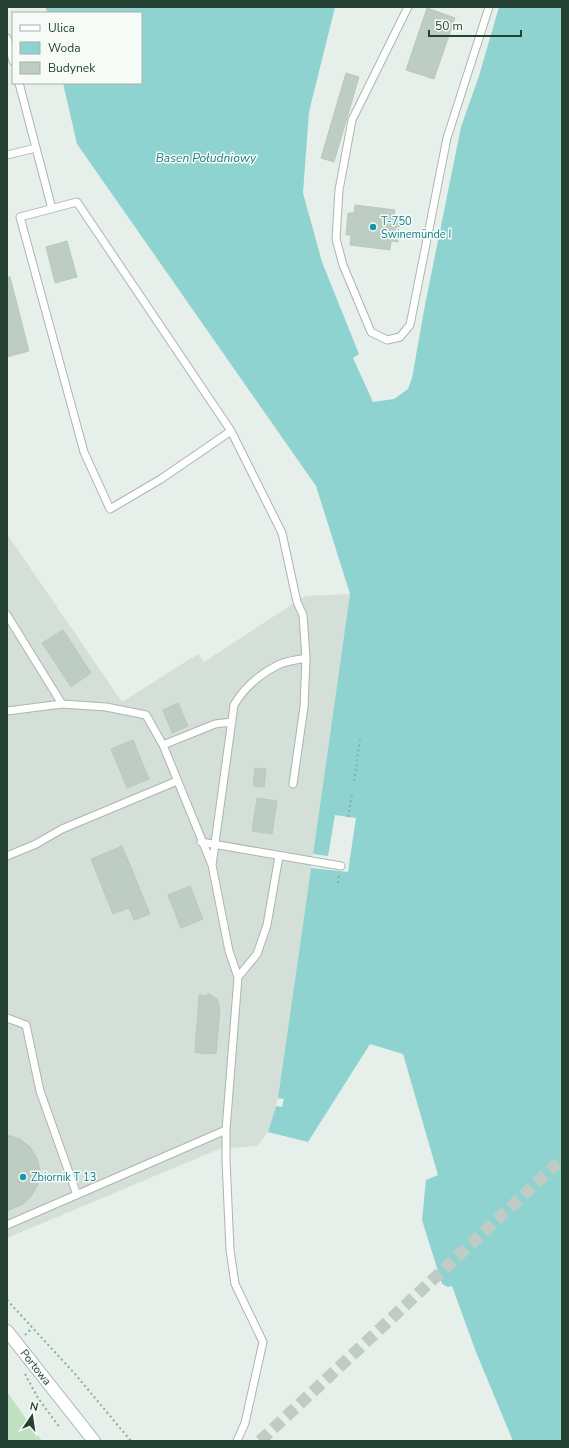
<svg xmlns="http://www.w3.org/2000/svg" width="569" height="1448" font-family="'Nunito Sans',sans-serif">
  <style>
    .built { fill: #d4dfd8 }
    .green { fill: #bfe0c1 }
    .water { fill: #8ed3d0 }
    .building { fill: #becdc4; stroke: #b8c9be }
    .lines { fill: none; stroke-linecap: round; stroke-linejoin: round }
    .primary-tunnel { stroke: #bfccc5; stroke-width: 12; stroke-dasharray: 12 6; stroke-linecap: butt }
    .lane-casing { stroke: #a8b7af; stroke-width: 9 }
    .street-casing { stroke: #a8b7af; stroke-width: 14 }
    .path { stroke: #86b29c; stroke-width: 2; stroke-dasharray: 2 3; stroke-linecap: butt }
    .lane { stroke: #fff; stroke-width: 7 }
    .street { stroke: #fff; stroke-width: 12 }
    .culture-dot { fill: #0f9aa8; stroke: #f7fbf8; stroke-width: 1.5 }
    .labels { text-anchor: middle; stroke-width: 3; stroke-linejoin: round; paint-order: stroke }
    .culture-label { font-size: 11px; fill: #0d838f; stroke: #f7fbf8; text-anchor: start }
    .street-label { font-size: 11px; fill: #244134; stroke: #f7fbf8 }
    .water-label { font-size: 12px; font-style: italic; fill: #1d7f7c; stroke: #f7fbf8 }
  </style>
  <rect width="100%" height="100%" fill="#e6efe9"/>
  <!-- built -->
  <path class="built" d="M 7,534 L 122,702 L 198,654 L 204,662 L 305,596 L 350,594 L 278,1098 L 268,1132 L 257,1146 L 219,1149 L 7,1238 Z"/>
  <!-- green -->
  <path class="green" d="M 7,1392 L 42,1441 L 7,1441 Z"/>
  <!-- water -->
  <path class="water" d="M 46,7 L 335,7 L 309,112 L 303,193 L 322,262 L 359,354 L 353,358 L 373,402 L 394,399 L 408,389 L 412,378 L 425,305 L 461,127 L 479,76 L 499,7 L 562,7 L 562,1441 L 513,1441 L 476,1352 L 452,1286 L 448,1287 L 442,1284 L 422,1220 L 426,1180 L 438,1175 L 403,1054 L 370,1044 L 308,1142 L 268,1132 L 276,1106 L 282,1107 L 284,1099 L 278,1098 L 311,868 L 348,872 L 356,818 L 335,815 L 328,856 L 313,854 L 350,594 L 316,486 L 77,144 L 63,83 L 141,83 L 141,13 L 47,13 Z"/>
  <!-- building -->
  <path class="building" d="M 427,8 L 455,18 L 434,79 L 406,70 Z
    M 346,73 L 359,77 L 334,162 L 321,158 Z
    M 355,205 L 395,210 L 394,218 L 400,219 L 398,242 L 391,241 L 390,250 L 350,245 L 351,235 L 346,235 L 348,213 L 354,213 Z
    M 67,241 L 77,277 L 55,283 L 46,247 Z
    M 7,277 L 10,277 L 29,351 L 7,357 Z
    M 63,630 L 91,673 L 71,687 L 42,643 Z
    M 178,703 L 188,726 L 172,733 L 163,710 Z
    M 133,740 L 149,779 L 127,788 L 111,749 Z
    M 255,768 L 266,769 L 264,787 L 253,786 Z
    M 257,798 L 277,801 L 272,834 L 252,831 Z
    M 122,846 L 150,914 L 134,920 L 129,908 L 113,914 L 91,859 Z
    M 190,886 L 203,919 L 181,928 L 168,895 Z
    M 208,993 L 217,999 L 220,1009 L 216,1053 L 204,1054 L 195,1052 L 199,995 L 207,996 Z
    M 7,1135 L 20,1139 L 30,1147 L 37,1158 L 40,1171 L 38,1184 L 32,1195 L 23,1204 L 7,1211 Z"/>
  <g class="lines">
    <!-- primary-tunnel -->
    <path class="primary-tunnel" d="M 260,1441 L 562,1159"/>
    <defs>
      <path id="lane" d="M 408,7 L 352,120 L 339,190 L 336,239 L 343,265 L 371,332 L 387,340 L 400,337 L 410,325 L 447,138 L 489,7
        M 7,38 L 13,61
        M 19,83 L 52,209
        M 7,155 L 36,148
        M 231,431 L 161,479 L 110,509 L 84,452 L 20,217 L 77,202 L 231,431 L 282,533 L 297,602 L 303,615 L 306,658 L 304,707 L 293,784
        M 7,615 L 62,704 L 106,707 L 146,715 L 163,745 L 212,865
        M 7,711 L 62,704
        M 163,745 L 215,724 L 232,722
        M 201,842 L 341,866
        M 7,856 L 36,844 L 62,829 L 177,781
        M 238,977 L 229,951 L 212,865 L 234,705 C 244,688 260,674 278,665 C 286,661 297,660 306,658
        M 7,1018 L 26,1025 L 40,1091 L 77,1195
        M 7,1225 L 226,1130
        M 237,1441 L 245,1423 L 263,1342 L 235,1284 L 230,1250 L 226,1160 L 226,1130 L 238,977 L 257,954 L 267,925 L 279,856"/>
      <path id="street" d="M 7,1331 L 94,1441"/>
    </defs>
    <!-- lane casing -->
    <use href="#lane" class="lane-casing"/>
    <!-- street casing -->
    <use href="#street" class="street-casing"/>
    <!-- path -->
    <path class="path" d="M 354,781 L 360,740
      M 348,817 L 352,794
      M 338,883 L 339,875
      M 7,1300 L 75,1374 L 131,1441
      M 25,1335 L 32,1328
      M 25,1374 L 38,1398 L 60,1428"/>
    <!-- lane -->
    <use href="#lane" class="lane"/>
    <!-- street -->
    <use href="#street" class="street"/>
  </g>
  <!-- markers -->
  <g class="culture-dot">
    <circle cx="373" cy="227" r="4"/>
    <circle cx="23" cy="1177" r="4"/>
  </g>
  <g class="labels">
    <!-- culture labels -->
    <g class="culture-label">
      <text x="381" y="225">T-750<tspan x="381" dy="13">Swinemünde I</tspan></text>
      <text x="31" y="1181">Zbiornik T 13</text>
    </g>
    <!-- street labels -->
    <g class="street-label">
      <text transform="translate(36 1367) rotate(52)" y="4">Portowa</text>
    </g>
    <!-- water labels -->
    <g class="water-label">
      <text x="206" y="162">Basen Południowy</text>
    </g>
  </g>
  <!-- border -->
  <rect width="569" height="1448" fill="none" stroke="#244134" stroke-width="16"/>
  <!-- legend -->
  <rect x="12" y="12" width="130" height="72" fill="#f7fbf8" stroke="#a3b1aa"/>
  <rect x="20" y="25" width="20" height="6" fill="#ffffff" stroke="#a3b1aa"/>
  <text x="48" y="32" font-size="12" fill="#244134">Ulica</text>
  <rect x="20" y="42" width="20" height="12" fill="#8ed3d0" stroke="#a3b1aa"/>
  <text x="48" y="52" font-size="12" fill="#244134">Woda</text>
  <rect x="20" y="62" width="20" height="12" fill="#becdc4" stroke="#a3b1aa"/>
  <text x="48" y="72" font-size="12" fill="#244134">Budynek</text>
  <!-- north arrow -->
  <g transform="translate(32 1416) rotate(13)" stroke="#f7fbf8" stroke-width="3" paint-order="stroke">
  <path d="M0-3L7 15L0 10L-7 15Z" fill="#244134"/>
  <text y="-6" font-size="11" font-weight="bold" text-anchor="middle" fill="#244134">N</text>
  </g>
  <!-- scale -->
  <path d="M429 30v6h92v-6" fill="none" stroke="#244134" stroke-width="2"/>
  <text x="435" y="30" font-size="12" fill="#244134" stroke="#f7fbf8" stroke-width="3" paint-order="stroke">50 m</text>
</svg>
